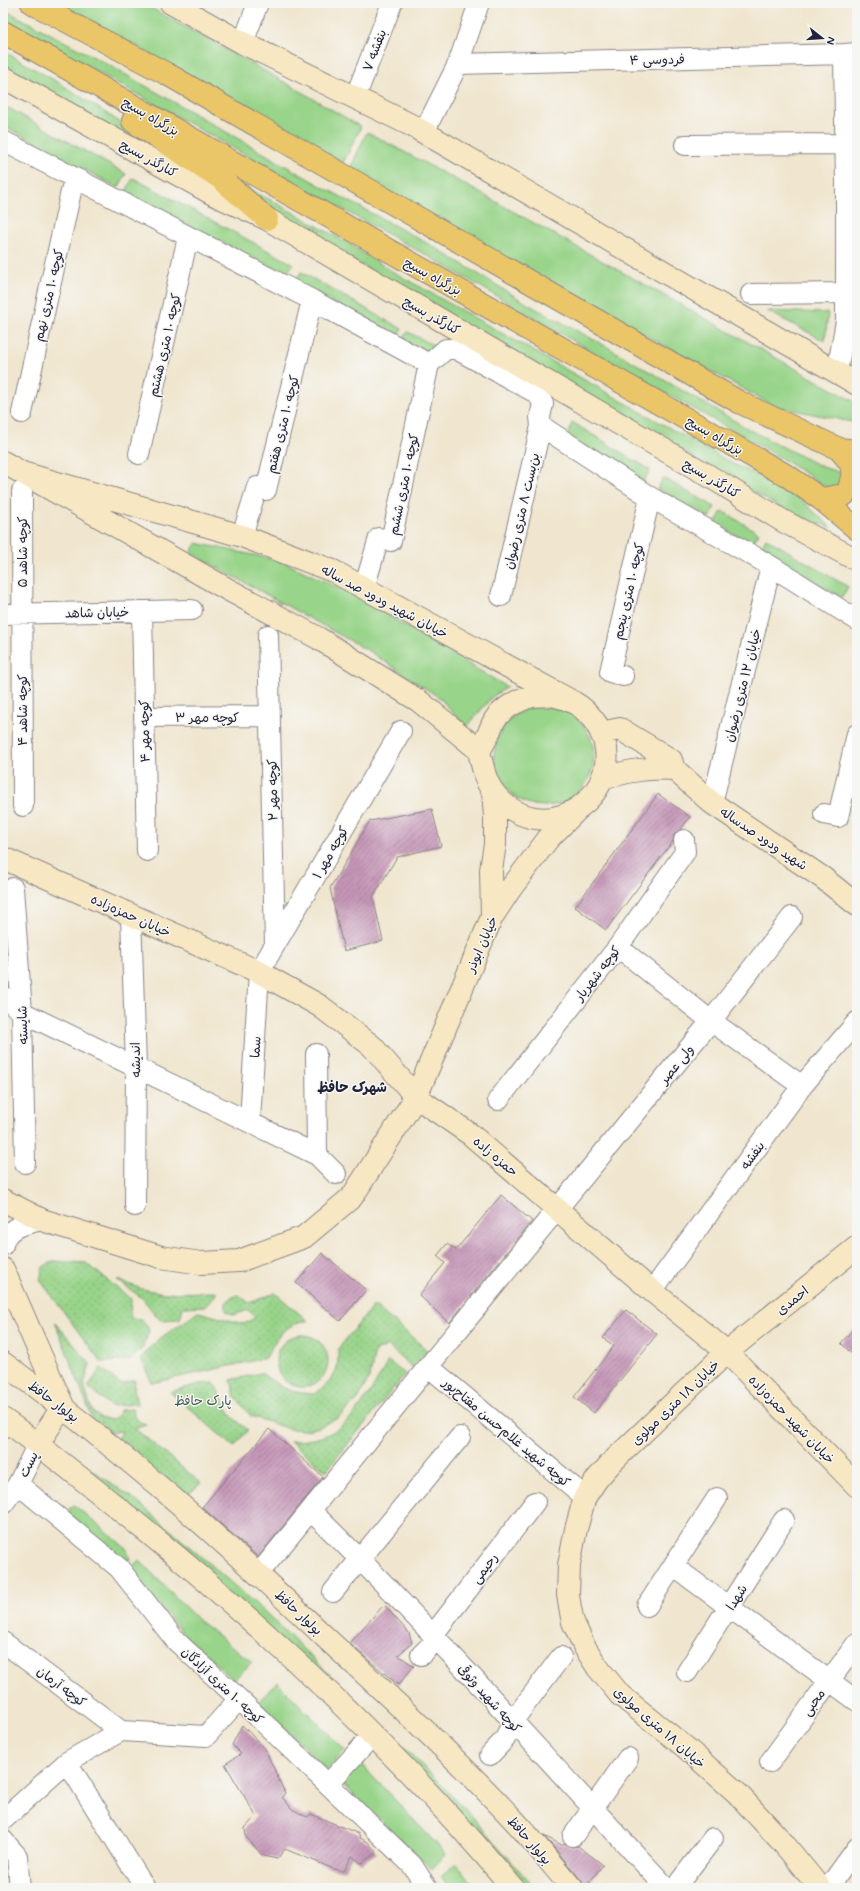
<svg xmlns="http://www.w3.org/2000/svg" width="860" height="1891" font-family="Mynerve,'Playpen Sans Arabic',sans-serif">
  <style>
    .green { fill: #98d489; stroke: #5d7b62 }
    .park { fill: url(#park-dots); stroke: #5d7b62 }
    .building { fill: url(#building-hatch) }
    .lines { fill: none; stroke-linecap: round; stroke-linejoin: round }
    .street-casing { stroke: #898485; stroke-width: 22 }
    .secondary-casing { stroke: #898485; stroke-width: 24 }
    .highway-casing { stroke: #898485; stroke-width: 24 }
    .street { stroke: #fff; stroke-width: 20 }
    .secondary { stroke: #f7e8c3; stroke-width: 22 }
    .highway { stroke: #ebc669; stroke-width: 22 }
    .labels { text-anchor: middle; stroke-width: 3; stroke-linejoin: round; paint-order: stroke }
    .street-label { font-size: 13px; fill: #22223b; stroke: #f6f6f2 }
    .park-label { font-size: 13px; fill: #455752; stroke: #f6f6f2 }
    .neighbourhood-label { font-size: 14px; font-weight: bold; fill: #22223b; stroke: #f6f6f2 }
  </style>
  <defs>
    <pattern id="park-dots" width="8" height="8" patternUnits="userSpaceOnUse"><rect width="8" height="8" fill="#98d489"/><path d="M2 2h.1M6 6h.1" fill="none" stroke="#83b677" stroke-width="1.8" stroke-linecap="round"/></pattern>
    <pattern id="building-hatch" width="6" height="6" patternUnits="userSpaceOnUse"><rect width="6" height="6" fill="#c596b7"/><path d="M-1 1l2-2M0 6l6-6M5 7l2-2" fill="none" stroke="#a07a96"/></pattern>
  </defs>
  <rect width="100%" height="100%" fill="#f6f6f2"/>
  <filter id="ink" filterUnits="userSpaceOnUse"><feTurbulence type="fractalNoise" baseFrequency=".025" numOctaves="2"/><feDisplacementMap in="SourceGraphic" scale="8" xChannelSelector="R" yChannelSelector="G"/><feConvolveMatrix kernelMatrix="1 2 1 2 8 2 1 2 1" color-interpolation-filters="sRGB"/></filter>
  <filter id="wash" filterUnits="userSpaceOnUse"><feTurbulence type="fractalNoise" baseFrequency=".012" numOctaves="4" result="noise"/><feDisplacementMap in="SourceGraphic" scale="16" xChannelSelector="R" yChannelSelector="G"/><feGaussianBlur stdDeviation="0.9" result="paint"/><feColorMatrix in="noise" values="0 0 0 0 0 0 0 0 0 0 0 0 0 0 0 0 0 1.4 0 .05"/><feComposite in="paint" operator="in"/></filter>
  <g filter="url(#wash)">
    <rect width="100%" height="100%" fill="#f0e6cf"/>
    <!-- green -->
    <path class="green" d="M 59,3 L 142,3 L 297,89 L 361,127 L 343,163 Z
      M 3,9 L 107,64 L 321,186 L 434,247 L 531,306 L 602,344 L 752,431 L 820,466 L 841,473 L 846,481 L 833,491 L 771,452 L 601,357 L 428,256 L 345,211 L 3,19 Z
      M 3,51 L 61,84 L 228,192 L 3,67 Z
      M 3,105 L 126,174 L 118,188 L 3,125 Z
      M 367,132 L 462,183 L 857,403 L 857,423 L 774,406 L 498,254 L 350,169 Z
      M 224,174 L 344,241 L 390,270 L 735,465 L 777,483 L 800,499 L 832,528 L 804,518 L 781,508 L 349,258 L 258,199 Z
      M 133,178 L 293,264 L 286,275 L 125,193 Z
      M 301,272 L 402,329 L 395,339 L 295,281 Z
      M 767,311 L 828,313 L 825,341 Z
      M 408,332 L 437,347 L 427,355 L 401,341 Z
      M 572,422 L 650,470 L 643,482 L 568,436 Z
      M 663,478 L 715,507 L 709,518 L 657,489 Z
      M 722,511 L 759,533 L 752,544 L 715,524 Z
      M 766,538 L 848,587 L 842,597 L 759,551 Z
      M 196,543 L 282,561 L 359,598 L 507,687 L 492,697 L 466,728 L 440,698 L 369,651 L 191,553 Z
      M494 756a50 50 0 1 1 100 0a50 50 0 1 1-100 0Z
      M 86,1466 L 134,1499 L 265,1612 L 417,1760 L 463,1807 L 535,1888 L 526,1888 L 505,1862 L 109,1490 Z
      M 74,1505 L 127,1549 L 130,1560 L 123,1560 L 68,1514 L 70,1508 Z
      M 139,1560 L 198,1620 L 252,1662 L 234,1680 L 186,1637 L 129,1570 Z
      M 277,1682 L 345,1750 L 327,1770 L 258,1702 Z
      M 358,1761 L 446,1854 L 432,1869 L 339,1781 Z
      M 456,1863 L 476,1888 L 450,1888 L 441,1877 Z"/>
    <!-- park -->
    <path class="park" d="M 53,1261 L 86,1263 L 131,1299 L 130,1317 C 140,1319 146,1321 149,1331 L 142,1349 L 131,1360 L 101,1362 L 40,1280 L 43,1267 Z
      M 117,1280 L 142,1289 L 164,1293 L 218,1292 L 206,1306 L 183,1307 L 180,1319 L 160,1320 L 142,1298 Z
      M 275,1293 L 308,1321 C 284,1324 276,1338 266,1358 L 152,1383 L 141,1359 C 158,1335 176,1329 198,1312 L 244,1324 L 256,1317 L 248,1310 L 234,1315 L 226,1311 L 226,1303 L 231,1297 L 239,1295 L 249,1303 Z
      M 374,1305 L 427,1350 L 413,1368 L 388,1346 L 375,1351 L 370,1376 L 358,1399 L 338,1418 L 317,1428 L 305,1430 L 289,1429 L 251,1416 L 235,1397 L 231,1380 L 261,1373 C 283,1388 288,1393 315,1394 C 334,1379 339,1374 338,1349 Z
      M 55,1322 L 90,1364 L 84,1384 L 89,1402 L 93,1412 L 101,1418 L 113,1420 L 118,1416 L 119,1410 L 133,1409 L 134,1417 L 140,1422 L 146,1424 L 134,1428 L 201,1483 L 191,1492 L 179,1496 L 114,1441 L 123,1431 L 112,1432 L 94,1423 Z
      M276 1361a26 26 0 1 1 52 0a26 26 0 1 1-52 0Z
      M 388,1361 L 405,1374 L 326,1471 L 290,1441 C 302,1441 313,1440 324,1436 C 354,1425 374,1387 388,1361 Z
      M 101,1368 L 120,1384 L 135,1380 L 134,1390 L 137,1404 L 111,1406 L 88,1387 Z
      M 214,1383 L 232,1417 L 248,1430 L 234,1447 L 170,1392 L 199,1384 Z"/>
    <g id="blocks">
      <!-- building -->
      <path class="building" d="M 658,794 L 690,817 L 681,829 L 674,835 L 673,841 L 606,930 L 575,907 Z
        M 432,809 L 441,846 L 397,857 L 373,897 L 383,941 L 344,951 L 330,888 L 370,821 Z
        M 501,1195 L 532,1221 L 449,1323 L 419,1295 L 445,1263 L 437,1256 L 447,1244 L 456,1250 Z
        M 322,1253 L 366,1290 L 340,1321 L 296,1283 Z
        M 626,1310 L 657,1334 L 594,1413 L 574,1397 L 614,1346 L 603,1338 Z
        M 857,1325 L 857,1359 L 841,1343 Z
        M 269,1429 L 323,1477 L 258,1557 L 202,1507 Z
        M 384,1605 L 409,1633 L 412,1643 L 398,1655 L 414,1666 L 398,1685 L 349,1643 Z
        M 242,1725 L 265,1749 L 285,1793 L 282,1797 L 292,1809 L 307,1817 L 311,1814 L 359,1834 L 360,1838 L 368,1842 L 377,1853 L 361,1863 L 352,1856 L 344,1871 L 334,1869 L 285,1849 L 277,1859 L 263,1856 L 246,1837 L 245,1828 L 256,1816 L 225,1764 L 241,1754 L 232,1745 Z
        M 544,1836 L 562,1845 L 564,1843 L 572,1847 L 578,1846 L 603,1865 L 585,1888 L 581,1880 Z"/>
    </g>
  </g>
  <g filter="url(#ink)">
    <use href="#blocks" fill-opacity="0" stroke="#898485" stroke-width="1"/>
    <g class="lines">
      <defs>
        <path id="street" d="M 243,43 L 258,3
          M 458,64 L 844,54 L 857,53
          M 355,98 L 392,3
          M 424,132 L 458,64 L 479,3
          M 3,141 L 312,300 L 429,364
          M 685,145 L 846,144
          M 751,294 L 845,293
          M 429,364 L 446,349 L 456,349 L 538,394 L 543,404 L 540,417 L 541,426 L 650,497 L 771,566 L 857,620
          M 837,372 L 846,321 L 846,183 L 844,54
          M 22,413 L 74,178
          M 139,454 L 188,237
          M 22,491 L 23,806
          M 242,536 L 257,487 L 266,490 L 312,300
          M 364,588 L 379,538 L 391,541 L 429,364
          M 501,596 L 541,426
          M 142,611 L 147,851
          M 3,614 L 192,610
          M 268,635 L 275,945
          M 623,676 L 610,672 L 650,497
          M 144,717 L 270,716
          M 712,803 L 771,566
          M 824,814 L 838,817 L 857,734
          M 13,888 L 22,1012 L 25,1163
          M 131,915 L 136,1066 L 135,1206
          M 618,947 L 711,1021 L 802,1086
          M 3,996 L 22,1012 L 317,1155 L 336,1174
          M 316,1054 L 317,1155
          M 498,1100 L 618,947 L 685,852 L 684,840
          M 250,1121 L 259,972 L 401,731
          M 3,1245 C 6,1226 27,1224 42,1220
          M 652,1291 L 802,1086 L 857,1022
          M 429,1367 L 585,1497
          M 18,1484 L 119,1568 L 176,1641 L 239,1699 L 412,1865 L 427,1888
          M 3,1504 L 18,1484 L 38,1444
          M 311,1511 C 435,1631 548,1762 667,1888
          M 265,1566 L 711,1021 L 792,917
          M 673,1566 L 857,1701
          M 333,1592 L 460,1437
          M 647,1606 L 717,1498
          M 433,1635 L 535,1502
          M 3,1642 L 121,1731
          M 421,1655 L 437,1639
          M 687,1672 L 784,1520
          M 490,1755 L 505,1739 L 512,1722 L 561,1657
          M 67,1762 L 145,1888
          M 770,1762 L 857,1643
          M 328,1784 L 373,1735
          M 3,1820 L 67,1762 L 121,1731 L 206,1736 L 239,1699
          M 573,1836 L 628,1758
          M 3,1840 L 17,1856 L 20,1888
          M 675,1888 L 713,1838
          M 828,1888 L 857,1848"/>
        <path id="secondary" d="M 171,3 L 243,43 L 413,126 L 857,384
          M 3,77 L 211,193 L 267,219 L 704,473 L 783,521 L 857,560
          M 3,462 L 227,589 L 318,638 L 419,701 L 480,751
          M 26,474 L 242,536 L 333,571 L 573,702
          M 553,695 C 559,697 567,699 573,702 C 583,707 591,716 597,725 C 631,779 567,842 513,810 C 499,802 488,788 484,772 C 483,766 479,757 480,751 C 481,747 485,741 487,737 C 490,731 492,723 496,718 C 504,708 519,699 532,696 C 538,695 546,696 553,695 Z
          M 601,733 L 620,729 L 671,760 L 674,769 L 712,803 L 823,878 L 857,905
          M 602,779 C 627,771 648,767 674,769
          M 3,858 L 259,972 L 320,1006 L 372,1046 L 416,1097 L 470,1134 L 652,1291 L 727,1352 L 857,1486
          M 492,917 L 491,870 L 495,844 L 495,816 L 493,792
          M 3,1200 L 42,1220 L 161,1257 L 201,1263 L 239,1261 L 304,1237 L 352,1197 L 416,1097 L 492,917 L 511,888 L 548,839 L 578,809
          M 3,1269 L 63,1406 L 38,1444
          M 3,1363 C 118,1446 223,1540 326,1638 C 389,1696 452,1754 511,1817 C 532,1839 551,1864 572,1888
          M 3,1419 C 53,1454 99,1493 146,1531 C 278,1639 403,1757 513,1888
          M 820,1888 L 784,1844 L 737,1793 L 685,1747 L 620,1695 L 598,1668 L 584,1646 L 573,1622 L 570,1608 L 568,1594 L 569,1565 L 576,1529 L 585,1497 L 597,1479 L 612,1462 L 727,1352 L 857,1247"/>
        <path id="highway" d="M 32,3 L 167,74 L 739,402 L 839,449 L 857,451
          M 3,32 L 789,477 L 821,499 L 857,529
          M 133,121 L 220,178 L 267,219
          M 821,499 L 844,495 L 849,490 L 853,472 L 850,462 L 839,449"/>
      </defs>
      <!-- street casing -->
      <use href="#street" class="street-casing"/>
      <!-- secondary casing -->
      <use href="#secondary" class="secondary-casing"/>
      <!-- highway casing -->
      <use href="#highway" class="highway-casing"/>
      <!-- street -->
      <use href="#street" class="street"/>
      <!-- secondary -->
      <use href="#secondary" class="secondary"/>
      <!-- highway -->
      <use href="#highway" class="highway"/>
    </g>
  </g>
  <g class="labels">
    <!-- street labels -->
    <g class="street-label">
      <text transform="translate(374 50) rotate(-69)" y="5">بنفشه ۷</text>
      <text transform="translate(657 59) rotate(-1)" y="5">فردوسی ۴</text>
      <text transform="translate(151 116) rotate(30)" y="5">بزرگراه بسیج</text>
      <text transform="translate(149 158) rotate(29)" y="5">کنارگذر بسیج</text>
      <text transform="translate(433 276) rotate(29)" y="5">بزرگراه بسیج</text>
      <text transform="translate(48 295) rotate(-77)" y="5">کوچه ۱۰ متری نهم</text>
      <text transform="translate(432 315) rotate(30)" y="5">کنارگذر بسیج</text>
      <text transform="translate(164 345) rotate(-77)" y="5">کوچه ۱۰ متری هشتم</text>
      <text transform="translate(282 424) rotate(-76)" y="5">کوچه ۱۰ متری هفتم</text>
      <text transform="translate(715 435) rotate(30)" y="5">بزرگراه بسیج</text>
      <text transform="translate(712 478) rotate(31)" y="5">کنارگذر بسیج</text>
      <text transform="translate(403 484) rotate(-78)" y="5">کوچه ۱۰ متری ششم</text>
      <text transform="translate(521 511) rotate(-77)" y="5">بن‌بست ۸ متری رضوان</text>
      <text transform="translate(22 552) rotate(-90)" y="5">کوچه شاهد ۵</text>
      <text transform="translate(628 591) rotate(-77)" y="5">کوچه ۱۰ متری پنجم</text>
      <text transform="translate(385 601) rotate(28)" y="5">خیابان شهید ودود صد ساله</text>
      <text transform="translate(97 612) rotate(-1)" y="5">خیابان شاهد</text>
      <text transform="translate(742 685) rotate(-76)" y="5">خیابان ۱۲ متری رضوان</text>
      <text transform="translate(22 710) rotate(-90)" y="5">کوچه شاهد ۴</text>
      <text x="207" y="722">کوچه مهر ۳</text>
      <text transform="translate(144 731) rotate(-91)" y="5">کوچه مهر ۴</text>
      <text transform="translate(272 790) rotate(-91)" y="5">کوچه مهر ۲</text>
      <text transform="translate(764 838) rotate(34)" y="5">شهید ودود صدساله</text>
      <text transform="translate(330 852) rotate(-60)" y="5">کوچه مهر ۱</text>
      <text transform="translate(131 915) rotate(24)" y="5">خیابان حمزه‌زاده</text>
      <text transform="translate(481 944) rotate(-66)" y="5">خیابان ابوذر</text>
      <text transform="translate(597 973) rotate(-52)" y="5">کوچه شهریار</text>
      <text transform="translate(22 1025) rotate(-92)" y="5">شایسته</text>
      <text transform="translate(255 1047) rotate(-86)" y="5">سما</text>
      <text transform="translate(135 1060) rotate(-91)" y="5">اندیشه</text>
      <text transform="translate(676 1064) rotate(-51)" y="5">ولی عصر</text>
      <text transform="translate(752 1155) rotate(-54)" y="5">بنفشه</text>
      <text transform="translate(496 1156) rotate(40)" y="5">حمزه زاده</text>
      <text transform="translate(792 1300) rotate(-39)" y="5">احمدی</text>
      <text transform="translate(54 1401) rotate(37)" y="5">بولوار حافظ</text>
      <text transform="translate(675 1402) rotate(-44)" y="5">خیابان ۱۸ متری مولوی</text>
      <text transform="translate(792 1419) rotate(46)" y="5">خیابان شهید حمزه‌زاده</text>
      <text transform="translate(507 1432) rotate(40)" y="5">کوچه شهید غلام‌حسن مفتاح‌پور</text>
      <text transform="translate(28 1464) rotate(-64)" y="5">پست</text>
      <text transform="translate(484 1568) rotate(-53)" y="5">رحیمی</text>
      <text transform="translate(736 1597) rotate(-58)" y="5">شهدا</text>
      <text transform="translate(299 1612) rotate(43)" y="5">بولوار حافظ</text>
      <text transform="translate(223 1685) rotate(43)" y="5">کوچه ۱۰ متری آزادگان</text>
      <text transform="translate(62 1686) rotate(37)" y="5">کوچه آرمان</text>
      <text transform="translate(490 1698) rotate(48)" y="5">کوچه شهید وثوقی</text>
      <text transform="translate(813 1702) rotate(-54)" y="5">محبی</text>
      <text transform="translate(660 1727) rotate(41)" y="5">خیابان ۱۸ متری مولوی</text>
      <text transform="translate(530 1840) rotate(49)" y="5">بولوار حافظ</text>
    </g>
    <!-- park labels -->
    <g class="park-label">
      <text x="203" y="1405">پارک حافظ</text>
    </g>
    <!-- neighbourhood labels -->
    <g class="neighbourhood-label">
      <text x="352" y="1092">شهرک حافظ</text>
    </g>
  </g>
  <!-- margin -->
  <rect width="860" height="1891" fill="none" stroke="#f6f6f2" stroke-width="16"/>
  <!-- north arrow -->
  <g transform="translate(822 38) rotate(107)" stroke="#f6f6f2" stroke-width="3" paint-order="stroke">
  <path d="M0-3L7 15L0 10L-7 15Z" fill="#22223b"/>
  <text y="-6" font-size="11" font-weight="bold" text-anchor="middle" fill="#22223b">N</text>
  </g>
</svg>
